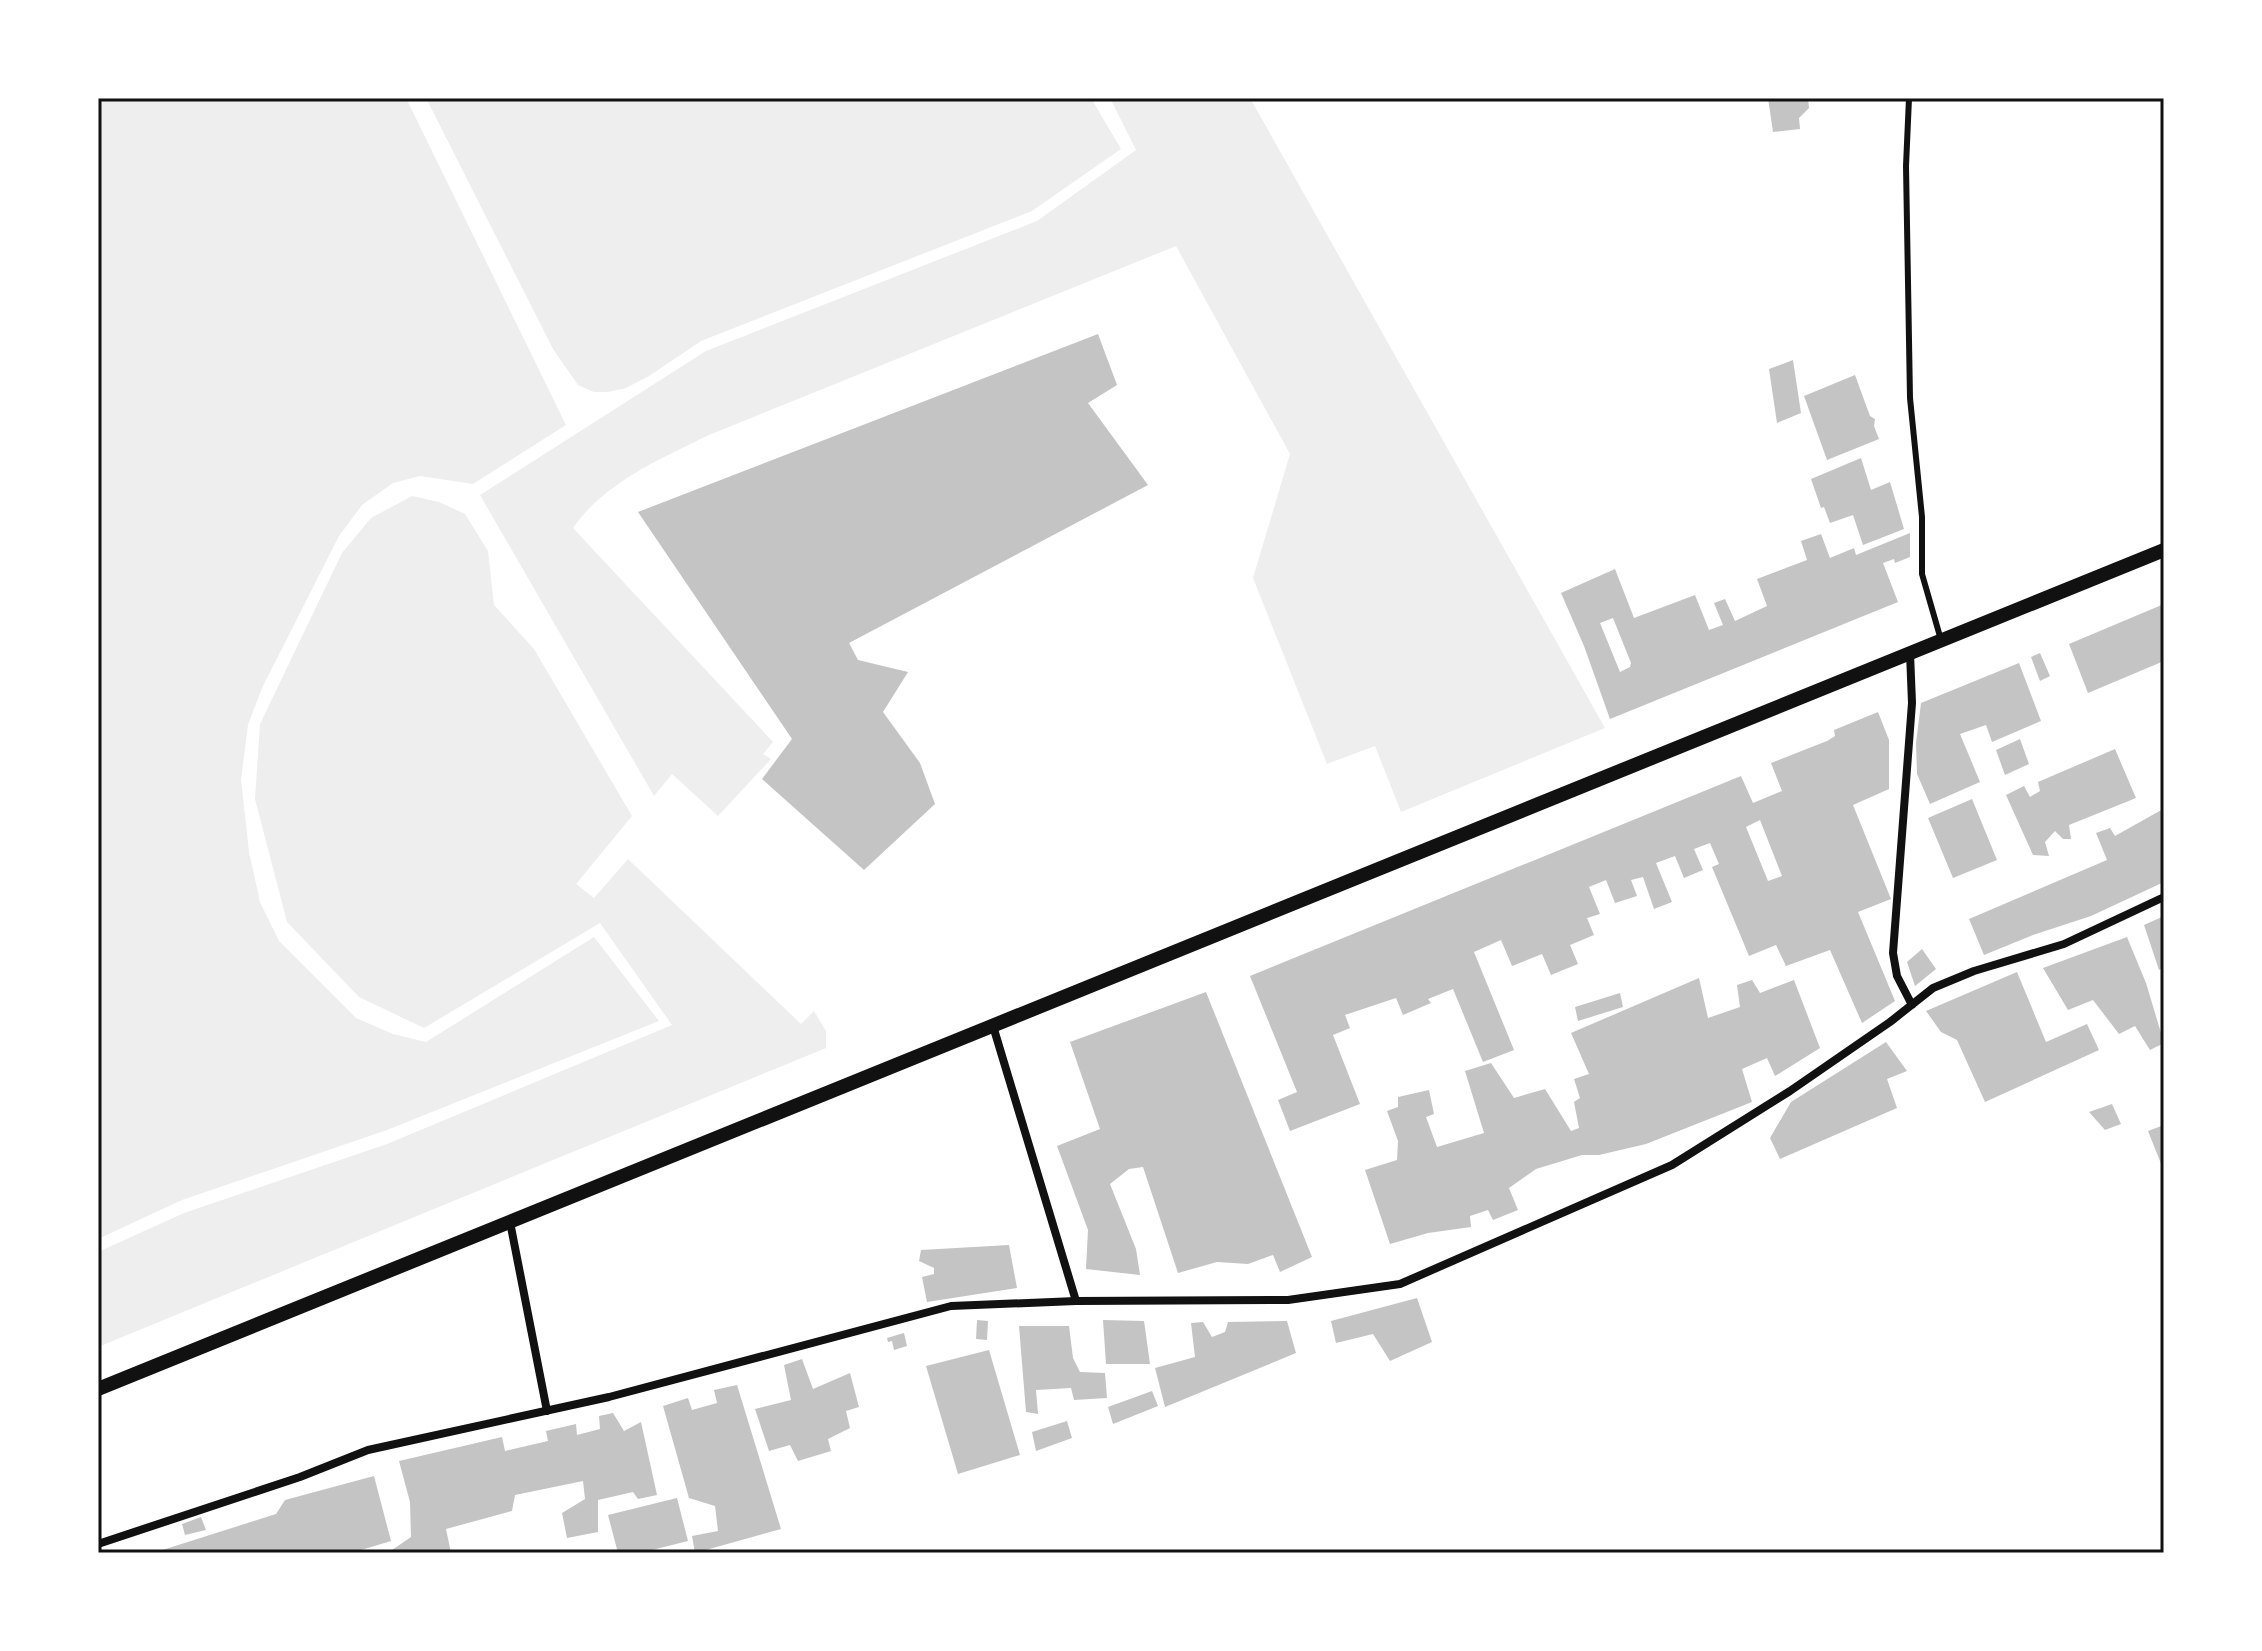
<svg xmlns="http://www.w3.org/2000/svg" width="2262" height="1651" font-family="Figtree,sans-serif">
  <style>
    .green { fill: #eee }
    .building { fill: #c4c4c4; fill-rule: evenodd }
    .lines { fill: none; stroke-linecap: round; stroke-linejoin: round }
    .service { stroke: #111; stroke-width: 6 }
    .minor { stroke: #111; stroke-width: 8 }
    .tertiary { stroke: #111; stroke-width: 14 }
    .neatline { fill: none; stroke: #111; stroke-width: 3 }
  </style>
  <rect width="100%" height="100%" fill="#fff"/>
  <!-- green -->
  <path class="green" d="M 98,98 L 406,98 L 566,425 L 473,484 L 420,476 L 393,483 L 362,505 L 339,536 L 262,688 L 248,725 L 241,780 L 249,852 L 260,902 L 279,941 L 356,1018 L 393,1034 L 426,1042 L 594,937 L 659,1021 L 387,1130 L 182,1200 L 98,1239 Z
    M 426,98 L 1091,98 L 1121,149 L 1032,211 L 701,341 L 649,376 L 626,388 L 608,392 L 594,392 L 578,385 L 553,349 Z
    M 1110,98 L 1250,98 L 1605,728 L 1401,812 L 1375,746 L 1327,764 L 1253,578 L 1290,454 L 1176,246 L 709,435 C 660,459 604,483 573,528 L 773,742 L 763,754 L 771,759 L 718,816 L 672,774 L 654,796 L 480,495 L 706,351 L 1037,221 L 1136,150 Z
    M 412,496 L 439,502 L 465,514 L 488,551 L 494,605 L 534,649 L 632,816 L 576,884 L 594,898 L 628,859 L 801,1024 L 814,1011 L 826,1031 L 826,1048 L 98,1347 L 98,1252 L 184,1213 L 387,1144 L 672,1025 L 600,923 L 424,1028 L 359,997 L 287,922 L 255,799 L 260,724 L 342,553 L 371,518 Z"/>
  <!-- building -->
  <path class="building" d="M 1768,98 L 1808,98 L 1809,108 L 1799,118 L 1800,129 L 1773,132 Z
    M 1098,334 L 1117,385 L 1088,403 L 1148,485 L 849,643 L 858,660 L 908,672 L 883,712 L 920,763 L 935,804 L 864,870 L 762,779 L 792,739 L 638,512 Z
    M 1793,360 L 1801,413 L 1777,423 L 1769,369 Z
    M 1855,375 L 1870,416 L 1875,419 L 1874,426 L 1879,439 L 1827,460 L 1804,396 Z
    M 1861,458 L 1871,490 L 1890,482 L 1904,529 L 1863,545 L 1853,515 L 1830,523 L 1824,507 L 1821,508 L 1811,479 Z
    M 1910,533 L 1910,557 L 1895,563 L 1894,559 L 1883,563 L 1898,602 L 1610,719 L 1584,646 L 1561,593 L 1615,569 L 1634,618 L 1695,595 L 1709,630 L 1723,625 L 1714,603 L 1725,599 L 1735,621 L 1767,606 L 1757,579 L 1807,560 L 1801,541 L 1821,534 L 1830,558 L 1854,548 L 1856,555 ZM 1613,618 L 1631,663 L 1630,667 L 1620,672 L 1600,623 Z
    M 2164,604 L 2164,661 L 2088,693 L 2069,644 Z
    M 2040,653 L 2050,676 L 2040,681 L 2031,657 Z
    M 2019,663 L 2041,721 L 1992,742 L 1986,725 L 1960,734 L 1980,782 L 1930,804 L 1917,774 L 1916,743 L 1921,703 Z
    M 1878,712 L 1889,740 L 1889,789 L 1853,805 L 1891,899 L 1858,912 L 1895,1001 L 1862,1023 L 1830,950 L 1786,966 L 1776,945 L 1749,956 L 1712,867 L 1719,864 L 1710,843 L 1694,849 L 1703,870 L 1684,878 L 1675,856 L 1656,863 L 1672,902 L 1654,909 L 1643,877 L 1631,880 L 1637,896 L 1615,903 L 1606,880 L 1589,887 L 1600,914 L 1587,918 L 1594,935 L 1570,945 L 1578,964 L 1551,975 L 1542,954 L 1512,966 L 1501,940 L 1474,952 L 1514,1050 L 1483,1062 L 1453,989 L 1428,999 L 1431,1003 L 1403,1015 L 1396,998 L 1345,1015 L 1350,1028 L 1333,1035 L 1360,1104 L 1290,1131 L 1278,1100 L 1297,1092 L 1250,976 L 1741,776 L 1753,803 L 1782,791 L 1771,763 L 1827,741 L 1835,736 L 1834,730 ZM 1760,820 L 1782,876 L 1768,881 L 1746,827 Z
    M 2020,739 L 2029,764 L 2005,775 L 1996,750 Z
    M 2115,749 L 2136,798 L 2069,825 L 2071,839 L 2063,839 L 2055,831 L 2045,842 L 2049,856 L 2033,855 L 2006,795 L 2024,786 L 2030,797 L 2040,791 L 2038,782 Z
    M 1972,799 L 1997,860 L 1953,878 L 1928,818 Z
    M 2163,809 L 2164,882 L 2091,916 L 2033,935 L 1984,955 L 1969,919 L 2107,860 L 2096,833 L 2110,828 L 2115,836 Z
    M 2164,916 L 2164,967 L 2159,970 L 2144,925 Z
    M 2127,937 L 2146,983 L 2164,1043 L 2150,1050 L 2135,1026 L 2119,1034 L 2093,1000 L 2068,1010 L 2043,968 Z
    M 1922,949 L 1936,969 L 1915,986 L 1907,962 Z
    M 2017,972 L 2046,1042 L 2087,1024 L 2099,1050 L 1985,1102 L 1957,1040 L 1941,1032 L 1926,1011 Z
    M 1699,978 L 1708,1018 L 1740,1007 L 1737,985 L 1752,980 L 1760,993 L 1794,980 L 1820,1048 L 1775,1076 L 1767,1058 L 1742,1069 L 1752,1102 L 1646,1144 L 1599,1155 L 1582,1155 L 1536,1169 L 1509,1188 L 1518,1210 L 1493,1220 L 1488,1210 L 1470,1216 L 1471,1227 L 1428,1233 L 1390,1244 L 1365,1170 L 1397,1160 L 1398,1141 L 1387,1111 L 1398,1107 L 1398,1097 L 1429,1090 L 1434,1114 L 1426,1117 L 1437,1147 L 1484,1133 L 1465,1071 L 1491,1063 L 1514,1098 L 1545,1089 L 1571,1131 L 1579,1128 L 1574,1102 L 1580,1098 L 1574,1079 L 1589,1074 L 1571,1033 Z
    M 1206,992 L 1312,1257 L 1280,1272 L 1273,1255 L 1248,1264 L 1217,1262 L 1178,1273 L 1143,1167 L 1129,1169 L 1110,1184 L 1136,1249 L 1140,1275 L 1086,1269 L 1088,1230 L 1057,1146 L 1100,1129 L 1070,1042 Z
    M 1620,993 L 1623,1007 L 1578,1021 L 1575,1007 Z
    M 1886,1042 L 1907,1071 L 1887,1079 L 1897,1108 L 1780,1159 L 1770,1138 L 1791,1102 Z
    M 2112,1104 L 2121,1124 L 2105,1130 L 2089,1112 Z
    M 2164,1125 L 2164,1171 L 2148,1131 Z
    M 1009,1245 L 1017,1288 L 927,1302 L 922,1277 L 934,1274 L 934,1268 L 919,1261 L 921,1250 Z
    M 1417,1298 L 1432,1342 L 1390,1361 L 1373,1334 L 1336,1343 L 1331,1321 Z
    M 977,1320 L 988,1321 L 987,1340 L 976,1339 Z
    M 1103,1320 L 1144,1321 L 1150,1364 L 1106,1364 Z
    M 1287,1321 L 1296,1353 L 1165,1407 L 1155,1368 L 1195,1357 L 1191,1323 L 1203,1322 L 1212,1337 L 1225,1332 L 1228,1322 Z
    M 1019,1326 L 1069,1326 L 1073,1358 L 1080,1372 L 1105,1373 L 1107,1398 L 1074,1400 L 1071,1388 L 1036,1390 L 1038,1414 L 1026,1412 Z
    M 904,1333 L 907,1346 L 894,1350 L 892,1341 L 888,1342 L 887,1338 Z
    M 989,1350 L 1020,1455 L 958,1474 L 926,1366 Z
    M 802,1359 L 813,1389 L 850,1373 L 859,1407 L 846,1411 L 850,1428 L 828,1439 L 831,1451 L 798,1461 L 790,1445 L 769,1451 L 755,1409 L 791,1400 L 784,1365 Z
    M 737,1385 L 781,1529 L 695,1553 L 692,1536 L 718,1531 L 715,1506 L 689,1498 L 663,1406 L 688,1398 L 692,1410 L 717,1403 L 714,1390 Z
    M 1152,1391 L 1158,1406 L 1113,1424 L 1108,1407 Z
    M 613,1413 L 624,1431 L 641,1422 L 657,1495 L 638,1499 L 633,1492 L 598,1500 L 598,1532 L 567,1538 L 562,1513 L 585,1499 L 583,1481 L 515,1495 L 512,1511 L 446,1529 L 451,1553 L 393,1553 L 392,1550 L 411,1537 L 410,1502 L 399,1461 L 502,1437 L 505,1451 L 548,1441 L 546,1431 L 576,1424 L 577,1435 L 600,1429 L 599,1416 Z
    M 1067,1421 L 1072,1438 L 1036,1451 L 1032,1432 Z
    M 374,1476 L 391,1541 L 351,1553 L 153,1553 L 276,1514 L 285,1500 Z
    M 677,1498 L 688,1541 L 640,1553 L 618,1553 L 608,1515 Z
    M 201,1517 L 206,1530 L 185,1535 L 182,1524 Z"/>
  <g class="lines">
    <!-- service -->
    <path class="service" d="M 1909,98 L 1906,166 L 1910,398 L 1922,517 L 1922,574 L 1941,640"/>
    <!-- minor -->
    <path class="minor" d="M 1910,653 L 1912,703 L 1893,953 L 1897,976 L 1912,1005
      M 993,1026 L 1076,1301
      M 510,1222 L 547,1411
      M 98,1544 L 300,1477 L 368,1450 L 609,1397 L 951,1306 L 1076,1301 L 1288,1300 L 1400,1284 L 1672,1165 L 1790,1091 L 1890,1022 L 1933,988 L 1974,971 L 2064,944 L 2164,897"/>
    <!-- tertiary -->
    <path class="tertiary" d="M 98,1389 L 2164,550"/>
  </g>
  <!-- border -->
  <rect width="2262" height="1651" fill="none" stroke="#ffffff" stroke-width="200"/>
  <rect x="100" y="100" width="2062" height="1451" class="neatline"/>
</svg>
